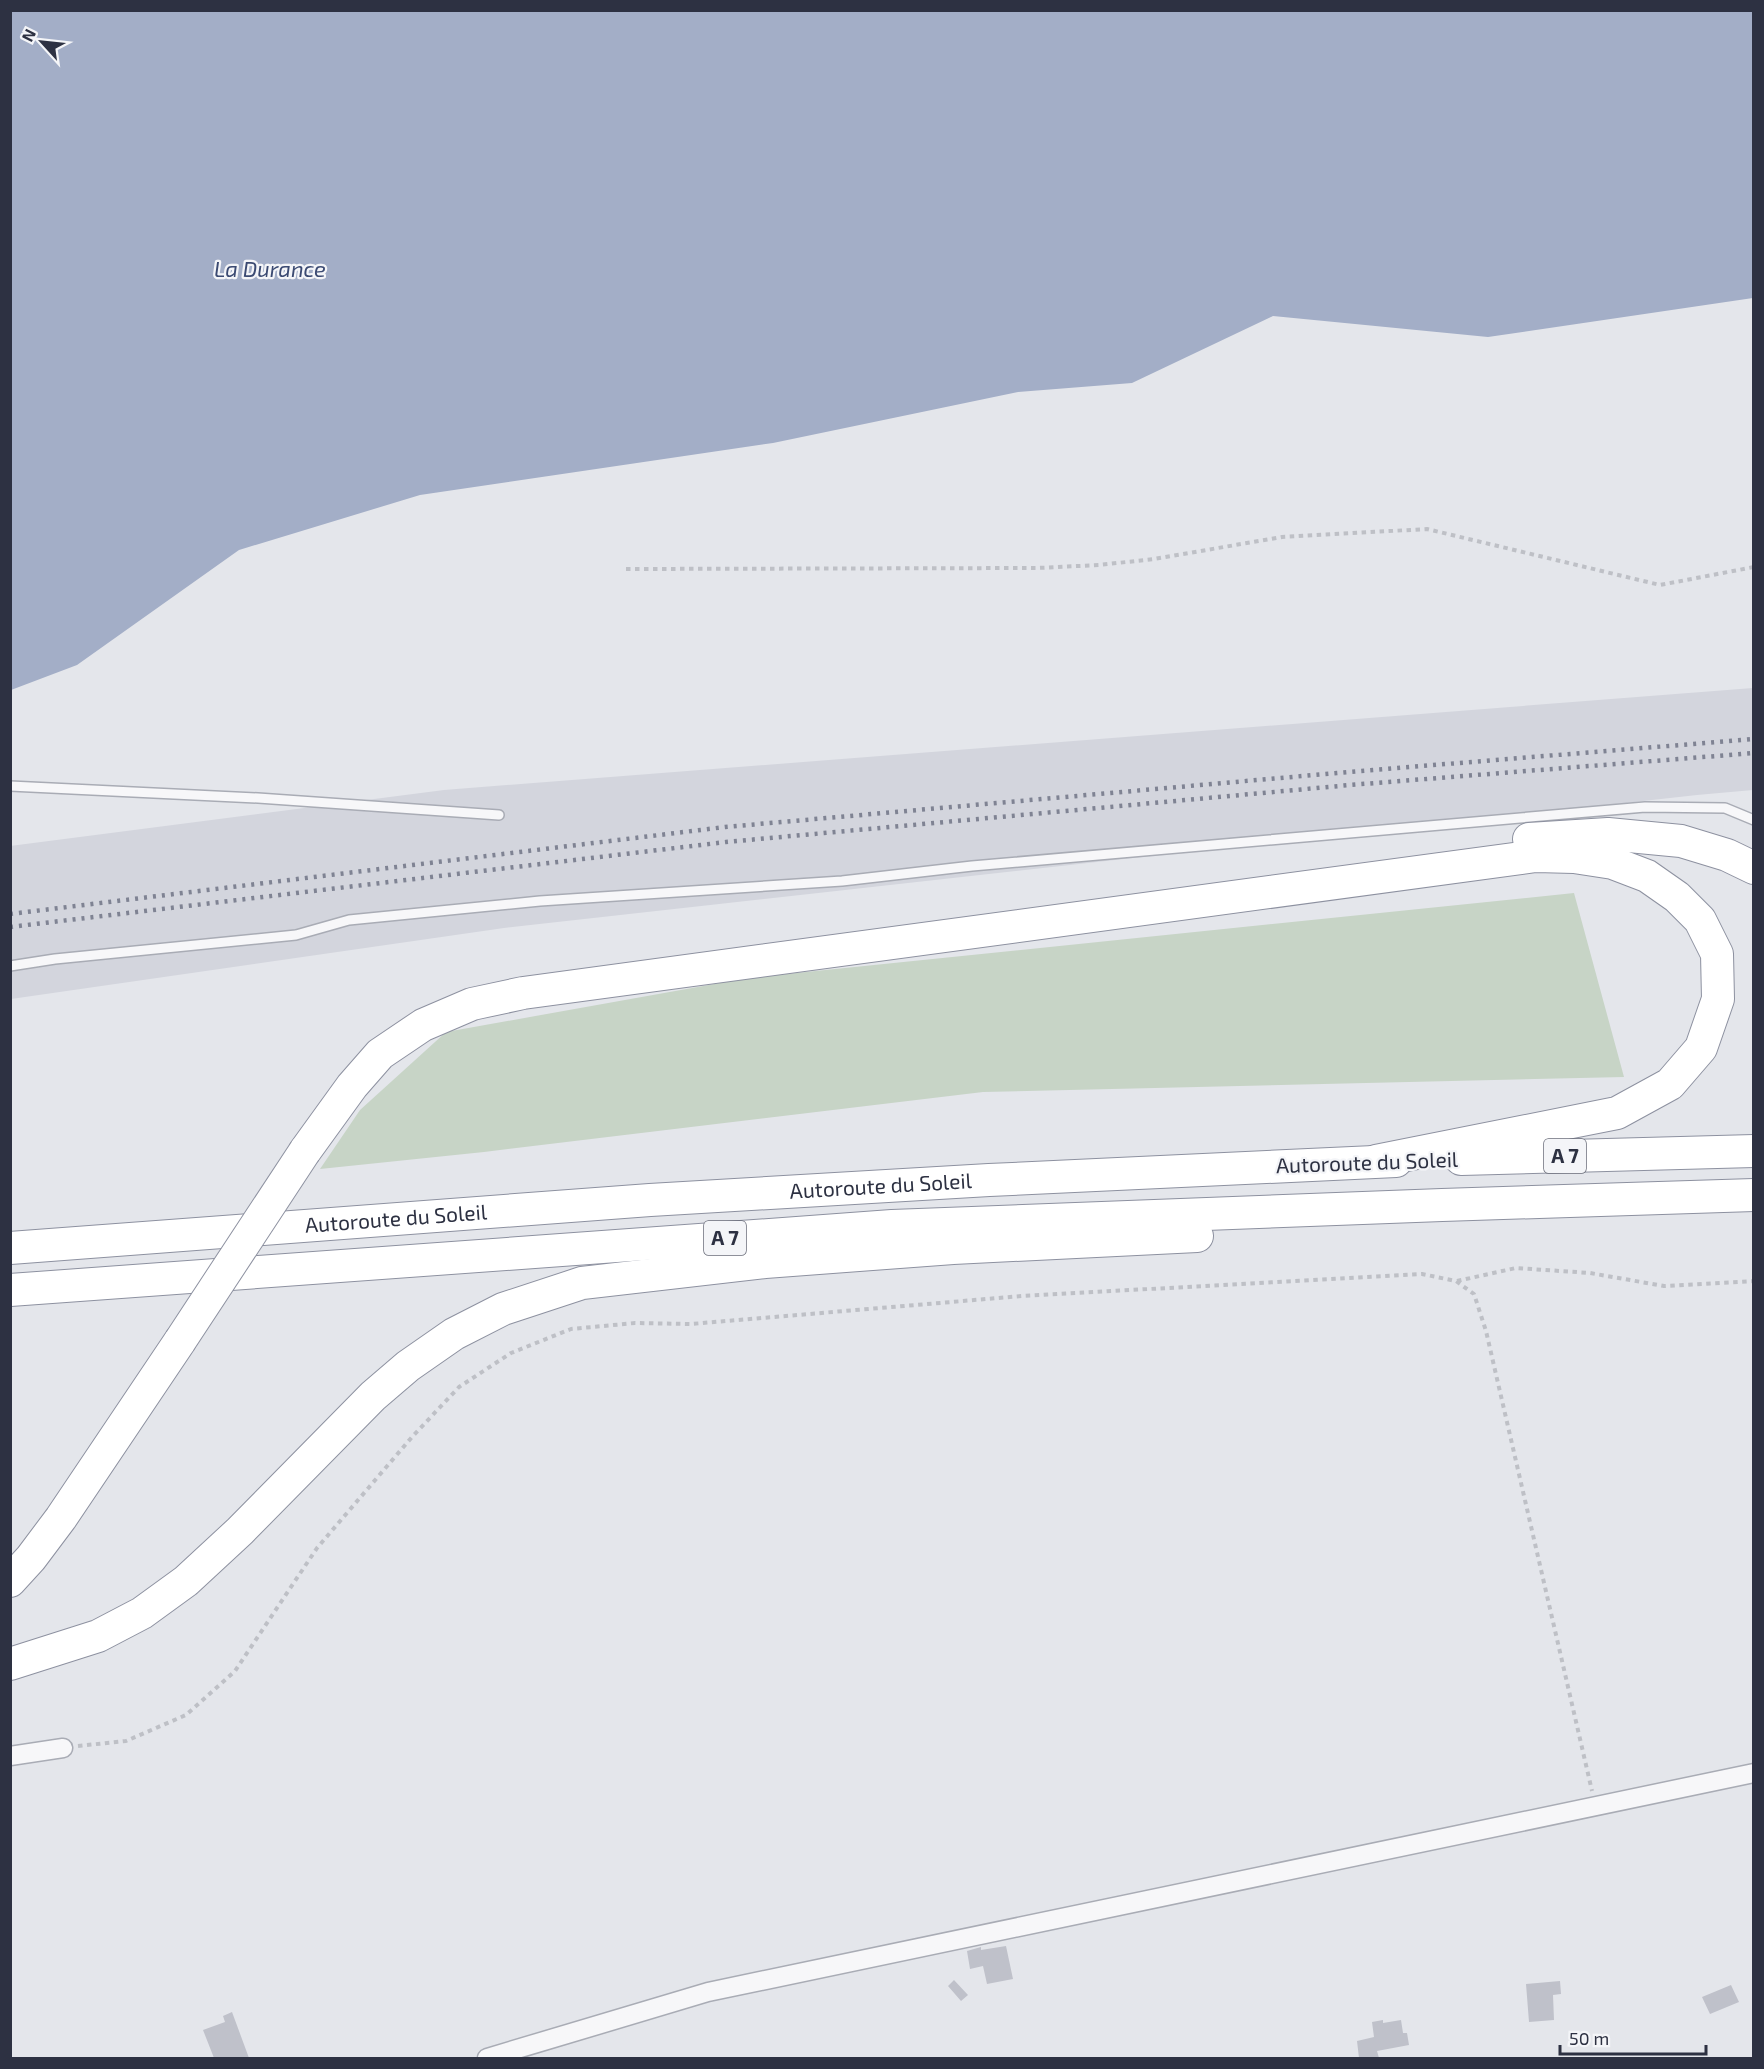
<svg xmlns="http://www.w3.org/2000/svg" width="1764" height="2069" font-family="'Exo 2',sans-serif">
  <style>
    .built { fill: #d3d5dd }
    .green { fill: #c7d4c6 }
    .water { fill: #a3aec7 }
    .building { fill: #bfc1ca }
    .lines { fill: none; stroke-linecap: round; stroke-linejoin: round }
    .lane-casing { stroke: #a9acb5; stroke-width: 12 }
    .street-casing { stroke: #a9acb5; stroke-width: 21 }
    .highway-casing { stroke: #8d91a0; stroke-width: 34 }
    .path { stroke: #bec0c6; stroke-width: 4; stroke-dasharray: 4.5 4.5; stroke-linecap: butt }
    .lane { stroke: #f7f7f9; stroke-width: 9 }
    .street { stroke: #f7f7f9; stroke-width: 18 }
    .highway { stroke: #fff; stroke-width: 32 }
    .rail { stroke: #7f8393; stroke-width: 4.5; stroke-dasharray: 3 6; stroke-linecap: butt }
    .highway-bridge-casing { stroke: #8d91a0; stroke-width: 34; stroke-linecap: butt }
    .highway-bridge { stroke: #fff; stroke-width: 32 }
    .labels { text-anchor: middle; stroke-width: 4.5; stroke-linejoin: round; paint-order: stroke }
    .shield { fill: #f4f5f8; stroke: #696c79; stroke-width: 1.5 }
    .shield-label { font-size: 20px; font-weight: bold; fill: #2d3142 }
    .street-label { font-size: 21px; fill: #2d3142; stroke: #f4f5f8 }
    .water-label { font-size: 22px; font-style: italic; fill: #3b4a72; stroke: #f4f5f8 }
  </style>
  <rect width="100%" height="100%" fill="#e4e6eb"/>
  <!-- built -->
  <path class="built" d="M 1753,688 L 1753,790 L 1697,795 L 504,928 L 11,999 L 10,846 L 444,790 Z"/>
  <!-- green -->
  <path class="green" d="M 1574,893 L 1624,1077 L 983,1092 L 484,1152 L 320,1169 L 360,1110 L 446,1032 L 748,978 Z"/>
  <!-- water -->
  <path class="water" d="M 11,10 L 1753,11 L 1753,298 L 1488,337 L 1273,316 L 1132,383 L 1018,392 L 773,443 L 420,495 L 239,550 L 77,665 L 11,690 Z"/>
  <!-- building -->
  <path class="building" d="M 1006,1946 L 1013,1979 L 987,1984 L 983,1966 L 970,1969 L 967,1951 L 981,1947 L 981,1950 Z
    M 954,1980 L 968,1995 L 961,2001 L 948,1986 Z
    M 1560,1981 L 1561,1994 L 1553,1995 L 1554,2020 L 1529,2022 L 1526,1984 Z
    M 1731,1985 L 1739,2002 L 1710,2014 L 1702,1997 Z
    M 232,2012 L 249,2058 L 214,2058 L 203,2030 L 225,2022 L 223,2016 Z
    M 1383,2020 L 1383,2023 L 1401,2020 L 1403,2033 L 1407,2033 L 1409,2045 L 1377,2051 L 1379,2058 L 1359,2058 L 1357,2041 L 1374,2037 L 1372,2022 Z"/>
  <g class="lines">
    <defs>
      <path id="lane" d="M 10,786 L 258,798 L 499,815
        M 10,966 L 55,959 L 296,935 L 349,920 L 540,901 L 842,881 L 972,866 L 1645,807 L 1725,808 L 1754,820"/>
      <path id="street" d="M 10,1756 L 63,1748
        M 487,2058 L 708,1992 L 1754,1773"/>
      <g id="highway">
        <path d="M 1529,839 L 1608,834 L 1681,841 L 1727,855 L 1754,868"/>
        <path d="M 305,1151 L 352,1086 L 380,1054 L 423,1025 L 472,1004 L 523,993 L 1536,856 L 1574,857 L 1613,863 L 1647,876 L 1677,897 L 1700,920 L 1717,954 L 1718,999 L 1701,1048 L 1670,1084 L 1617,1113 L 1376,1161"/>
        <path d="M 1461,1159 L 1754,1151"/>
        <path id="s1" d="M 10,1248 L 650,1200 L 989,1180 L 1396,1161"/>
        <path d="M 10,1290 L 892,1226 L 1442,1205 L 1754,1195"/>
        <path d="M 10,1581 L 31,1558 L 61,1518 L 180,1341"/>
        <path d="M 10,1664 L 98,1636 L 142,1613 L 186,1581 L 240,1531 L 373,1396 L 408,1366 L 454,1334 L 503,1309 L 582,1283 L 765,1262 L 953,1248 L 1197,1236"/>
      </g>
    </defs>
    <!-- lane casing -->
    <use href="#lane" class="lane-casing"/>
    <!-- street casing -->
    <use href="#street" class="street-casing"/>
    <!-- highway casing -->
    <use href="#highway" class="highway-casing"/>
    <!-- path -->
    <path class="path" d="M 626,569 L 1037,568 L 1099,565 L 1154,559 L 1282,537 L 1427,529 L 1660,585 L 1754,567
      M 1457,1281 L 1516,1268 L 1590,1273 L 1664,1286 L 1754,1281
      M 78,1746 L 126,1741 L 186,1715 L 235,1671 L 317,1548 L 412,1437 L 459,1387 L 511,1353 L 571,1329 L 635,1323 L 691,1324 L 1022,1296 L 1422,1274 L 1456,1281 L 1474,1294 L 1486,1331 L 1592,1791"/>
    <!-- lane -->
    <use href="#lane" class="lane"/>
    <!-- street -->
    <use href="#street" class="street"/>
    <!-- highway -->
    <use href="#highway" class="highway"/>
    <!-- rail -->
    <path class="rail" d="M 10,914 L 725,827 L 1348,772 L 1754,739
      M 10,927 L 726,842 L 1350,785 L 1754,753"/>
    <defs>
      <path id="highway-bridge" d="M 180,1341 L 305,1151"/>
    </defs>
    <!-- highway-bridge casing -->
    <use href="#highway-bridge" class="highway-bridge-casing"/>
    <!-- highway-bridge -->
    <use href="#highway-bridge" class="highway-bridge"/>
  </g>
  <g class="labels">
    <!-- shield labels -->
    <g class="shield">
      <rect x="1544" y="1139" width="42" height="34" rx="4.5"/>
      <rect x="704" y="1221" width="42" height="34" rx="4.5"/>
    </g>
    <g class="shield-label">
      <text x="1565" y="1163">A 7</text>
      <text x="725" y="1245">A 7</text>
    </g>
    <!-- street labels -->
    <g class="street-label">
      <text transform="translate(1367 1163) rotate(-2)" y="7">Autoroute du Soleil</text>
      <text dy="7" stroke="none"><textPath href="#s1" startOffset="873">Autoroute du Soleil</textPath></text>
      <text dy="7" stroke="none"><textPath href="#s1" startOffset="387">Autoroute du Soleil</textPath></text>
    </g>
    <!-- water labels -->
    <g class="water-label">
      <text x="270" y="277">La Durance</text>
    </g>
  </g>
  <!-- border -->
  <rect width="1764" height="2069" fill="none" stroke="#2d3142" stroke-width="24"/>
  <!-- north arrow -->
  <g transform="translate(42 42) rotate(297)" stroke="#f4f5f8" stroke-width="4.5" paint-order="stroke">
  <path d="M0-4.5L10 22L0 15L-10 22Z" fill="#2d3142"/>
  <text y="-9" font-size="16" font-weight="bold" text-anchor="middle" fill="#2d3142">N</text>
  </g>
  <!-- scale -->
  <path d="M1560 2045v9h146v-9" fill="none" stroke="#2d3142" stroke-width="3"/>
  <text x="1569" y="2045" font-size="18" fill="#2d3142" stroke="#f4f5f8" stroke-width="4.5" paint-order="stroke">50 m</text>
</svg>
